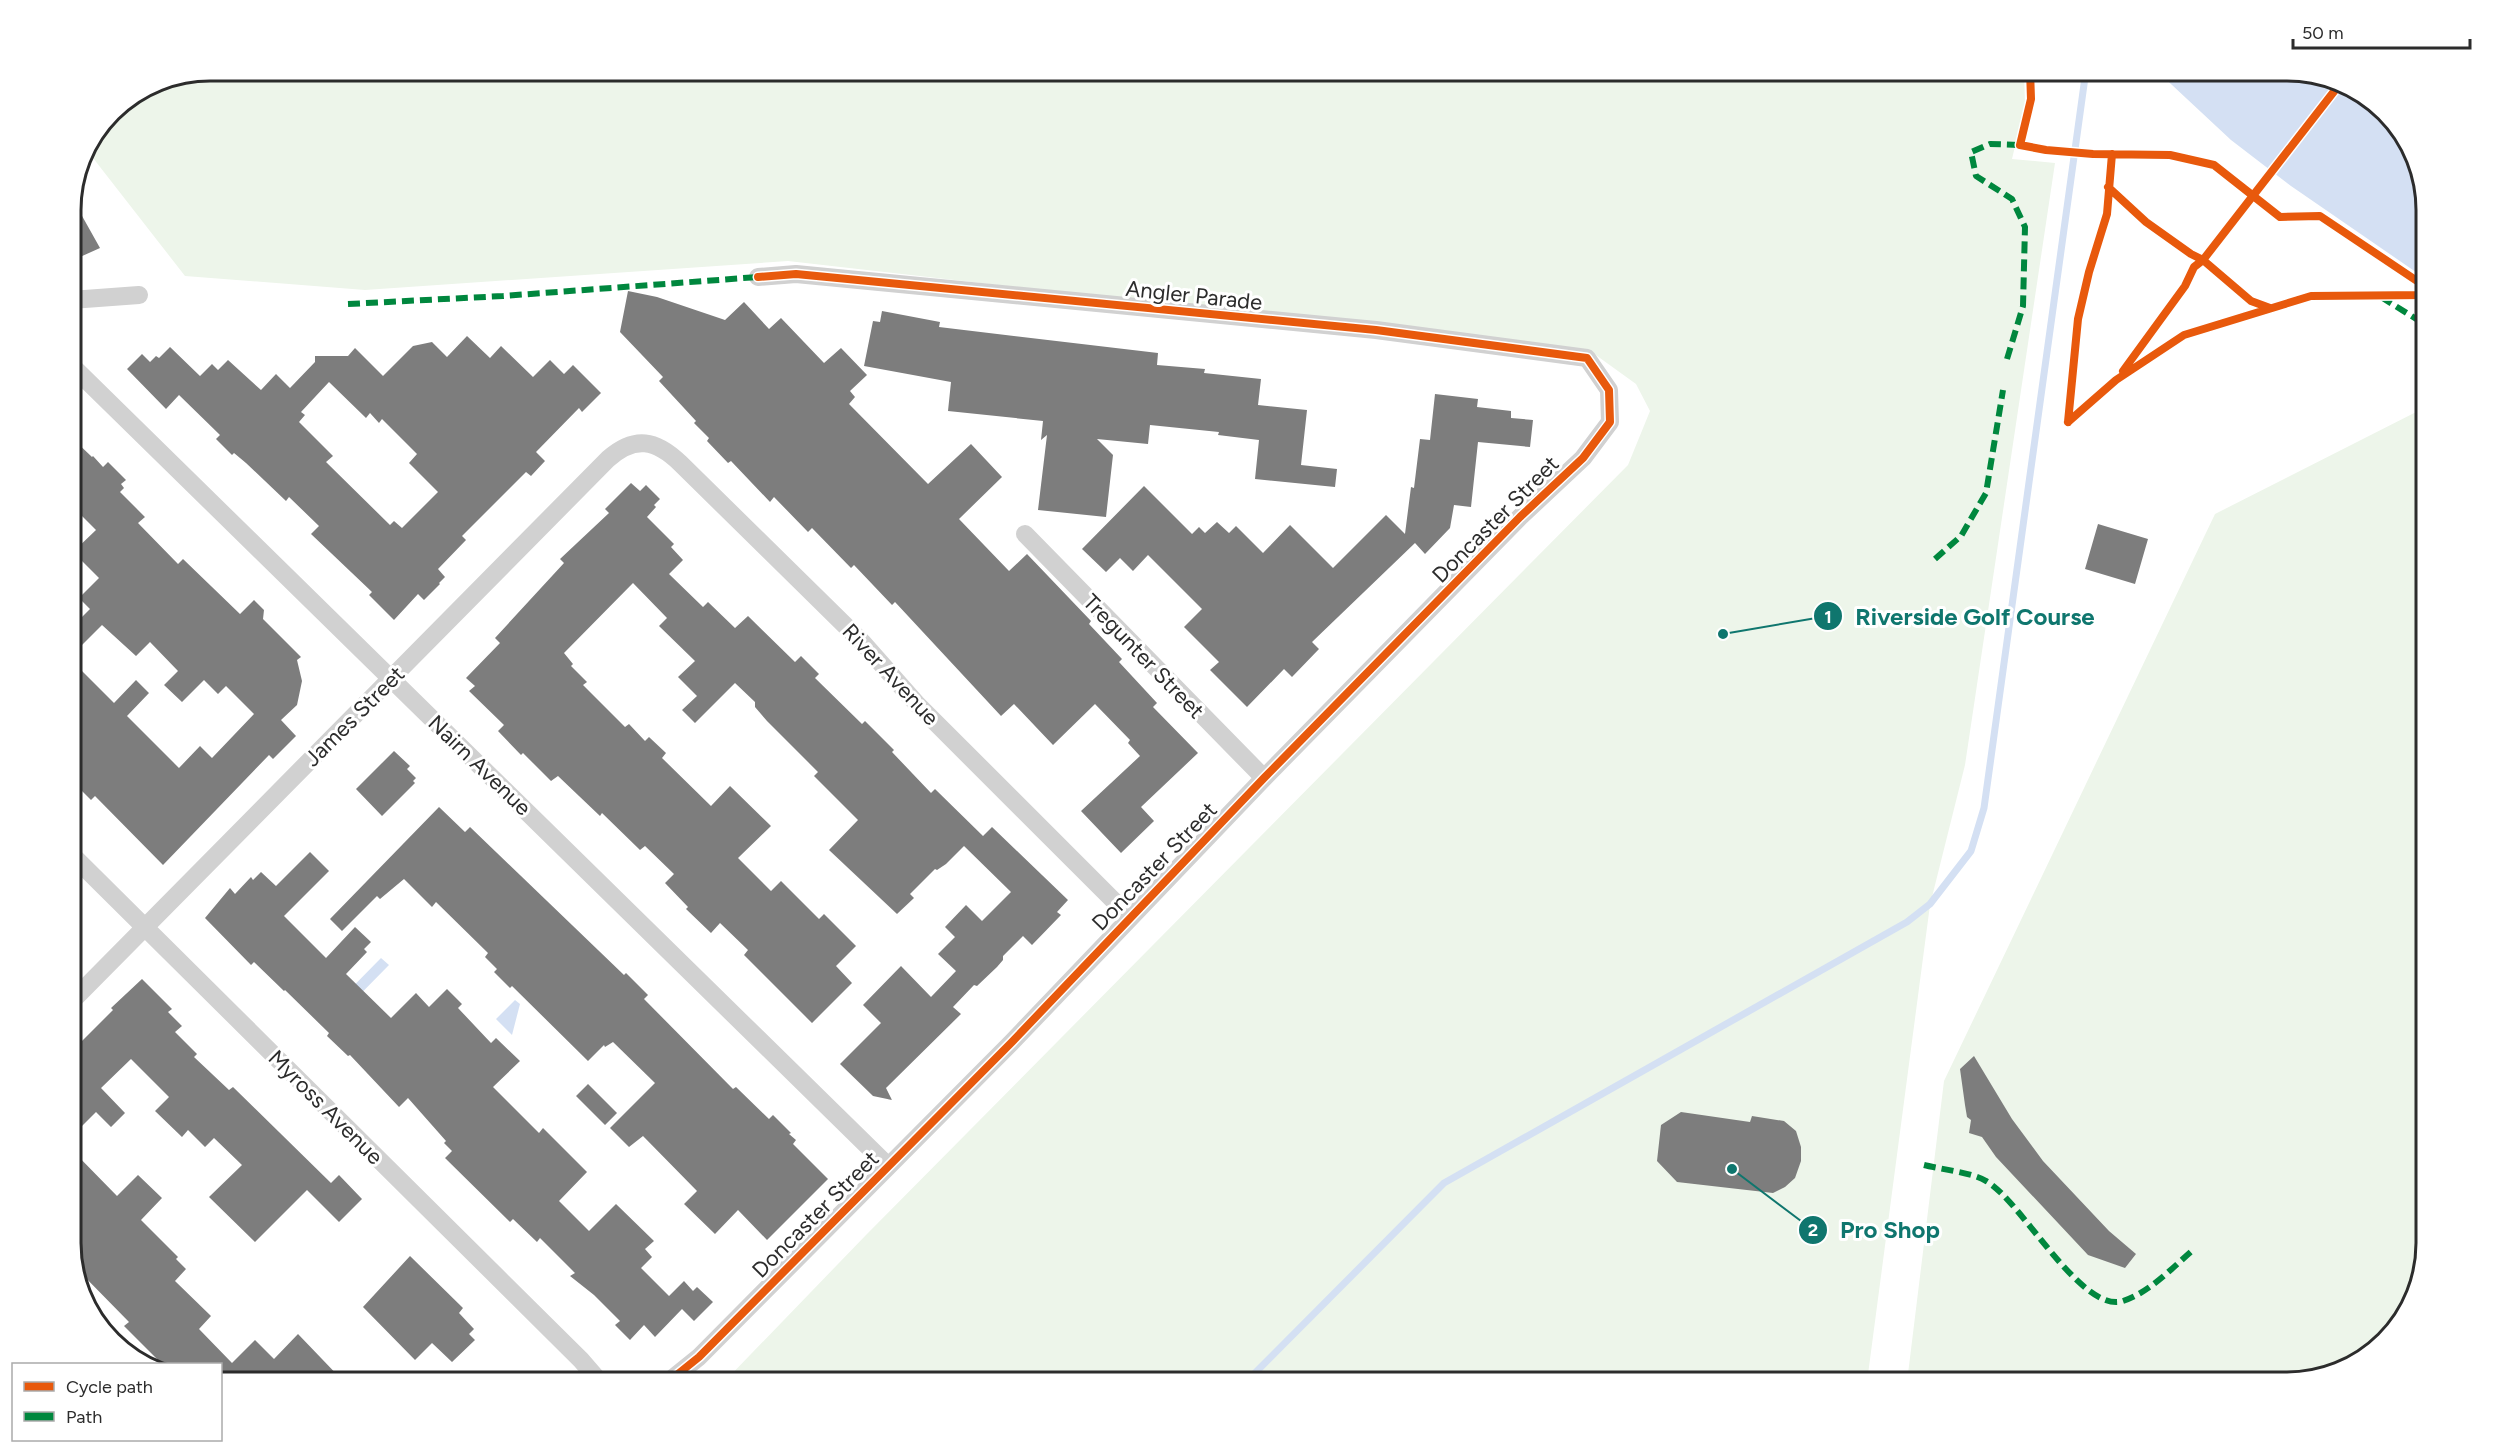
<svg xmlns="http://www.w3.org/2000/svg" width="2497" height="1453" font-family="Figtree,sans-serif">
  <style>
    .green { fill: #edf5ea }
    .water { fill: #d4e0f3 }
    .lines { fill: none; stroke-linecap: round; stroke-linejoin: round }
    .stream { stroke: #d4e0f3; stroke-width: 7 }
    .building { fill: #7d7d7d; fill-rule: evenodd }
    .minor { stroke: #d1d1d1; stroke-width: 18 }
    .quiet { stroke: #00873e; stroke-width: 6; stroke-dasharray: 12 6; stroke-linecap: butt }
    .cycleway-casing { stroke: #fff; stroke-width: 11 }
    .cycleway { stroke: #e8590c; stroke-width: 8 }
    .labels { text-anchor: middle; stroke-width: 6; stroke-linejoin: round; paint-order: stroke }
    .street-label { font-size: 22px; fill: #2c2c2c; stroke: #fff }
    .rim { fill: none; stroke: #2c2c2c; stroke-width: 3 }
    .leader { fill: none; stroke: #0f766e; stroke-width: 2 }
    .callout-dot { fill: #0f766e; stroke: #fff; stroke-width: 2 }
    .mark-label { font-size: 18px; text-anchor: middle; font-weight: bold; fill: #fff }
    .callout-label { font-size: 24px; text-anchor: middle; font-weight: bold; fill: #0f766e; stroke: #fff; stroke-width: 6; stroke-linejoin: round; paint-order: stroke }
  </style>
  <rect width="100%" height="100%" fill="#fff"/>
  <!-- green -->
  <path class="green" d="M 210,70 L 2024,71 L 2025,104 L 2012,159 L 2055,163 L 1965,765 L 1930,905 L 1867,1382 L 724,1382 L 866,1235 L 1628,465 L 1650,411 L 1636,384 L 1593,353 L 788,261 L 365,290 L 185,276 L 86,149 L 112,111 L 157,81 Z
    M 2426,407 L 2426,1243 L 2408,1312 L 2357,1364 L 2287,1382 L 1907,1382 L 1944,1081 L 2215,514 Z"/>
  <!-- water -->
  <path class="water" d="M 2157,71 L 2287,71 L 2356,89 L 2408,140 L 2426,201 L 2426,279 L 2291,186 L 2231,140 Z
    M 381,958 L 389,965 L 326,1029 L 318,1022 Z
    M 515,1000 L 520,1004 L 512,1035 L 496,1019 Z"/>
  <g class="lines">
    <!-- stream -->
    <path class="stream" d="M 1246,1382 L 1444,1183 L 1907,922 L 1930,904 L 1971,851 L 1984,808 L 2086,70"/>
  </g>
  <!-- building -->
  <path class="building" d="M 72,198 L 100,248 L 80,257 L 78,253 L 71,254 Z
    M 628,291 L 657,297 L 725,320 L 744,302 L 769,329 L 781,318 L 824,363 L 841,348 L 867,375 L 850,391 L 855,397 L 849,404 L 928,484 L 971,444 L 1002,477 L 959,519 L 1009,571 L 1027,554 L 1091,621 L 1089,624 L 1122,659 L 1119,662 L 1157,703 L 1153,707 L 1198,753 L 1141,807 L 1154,821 L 1121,853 L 1081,811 L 1140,756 L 1128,743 L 1130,740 L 1095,704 L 1053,745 L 1014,704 L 1001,716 L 895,602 L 892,605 L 854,565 L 851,568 L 812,528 L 808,532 L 774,497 L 770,502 L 731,461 L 728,463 L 707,441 L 709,438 L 694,423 L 696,421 L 659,381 L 663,377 L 620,332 Z
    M 882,311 L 940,322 L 939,327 L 1158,353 L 1157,365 L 1205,369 L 1204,373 L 1261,379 L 1258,405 L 1307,410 L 1301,465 L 1337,469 L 1335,487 L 1255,479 L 1259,440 L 1218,435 L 1219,432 L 1150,425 L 1148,444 L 1097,439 L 1113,455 L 1106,517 L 1038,510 L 1047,435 L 1041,440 L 1043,421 L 948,411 L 951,382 L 864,366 L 873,321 L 880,322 Z
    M 467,336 L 490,358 L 501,346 L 533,377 L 550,360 L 564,374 L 573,365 L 601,393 L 582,412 L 579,408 L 536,452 L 545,461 L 531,476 L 526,472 L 462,536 L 466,540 L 438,569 L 445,577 L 439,583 L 440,584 L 424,600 L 418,594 L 394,620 L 369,595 L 372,592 L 311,534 L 319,526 L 289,497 L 286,501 L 246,463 L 234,453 L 232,455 L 216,439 L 220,435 L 179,395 L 166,409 L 127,369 L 142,354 L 150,362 L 156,356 L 159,358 L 170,347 L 200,376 L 212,364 L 218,370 L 228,360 L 261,390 L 276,374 L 290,388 L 315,362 L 315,356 L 348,356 L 355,348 L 383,376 L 413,346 L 432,342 L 447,357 ZM 329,382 L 366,418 L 370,413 L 379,423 L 382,419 L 417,454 L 409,463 L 438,492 L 402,528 L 394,521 L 390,525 L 326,462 L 333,456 L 299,422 L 305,415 L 301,412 Z
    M 1435,394 L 1478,399 L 1477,407 L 1511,411 L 1511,418 L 1533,420 L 1530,447 L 1478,442 L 1471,507 L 1454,505 L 1450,528 L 1425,554 L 1415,543 L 1312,642 L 1319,649 L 1292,677 L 1284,669 L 1247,707 L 1210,670 L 1219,662 L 1184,627 L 1202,609 L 1148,555 L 1133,571 L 1120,558 L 1106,572 L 1082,549 L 1144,486 L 1192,534 L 1199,527 L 1205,533 L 1217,522 L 1229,533 L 1236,526 L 1263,553 L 1290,525 L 1333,568 L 1386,515 L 1405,534 L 1411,487 L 1414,488 L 1420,439 L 1430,440 Z
    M 71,437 L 92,457 L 93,456 L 103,467 L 108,462 L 126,480 L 121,484 L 124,488 L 120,492 L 145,517 L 138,523 L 178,564 L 183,559 L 240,614 L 254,600 L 264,610 L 263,619 L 301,657 L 297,660 L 302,681 L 297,705 L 281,720 L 296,736 L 273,759 L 269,755 L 163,865 L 95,796 L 91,800 L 71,780 L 71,660 L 114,703 L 136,680 L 149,693 L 127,716 L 179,768 L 200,746 L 212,758 L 254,714 L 226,686 L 218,694 L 204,680 L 182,702 L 164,685 L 178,671 L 150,642 L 136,656 L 102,625 L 71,656 L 71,628 L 90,609 L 79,598 L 99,578 L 73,552 L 96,530 L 71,505 Z
    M 631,483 L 640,491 L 646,485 L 660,499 L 654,505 L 656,507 L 647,517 L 674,544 L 671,547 L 683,560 L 669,574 L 703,607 L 708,602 L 735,628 L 748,616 L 795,662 L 801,656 L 819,674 L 815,678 L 862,724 L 865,721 L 894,750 L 892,752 L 931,793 L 935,789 L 983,836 L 992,827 L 1068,900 L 1057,912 L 1061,915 L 1032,945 L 1023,936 L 1003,956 L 1003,960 L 997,967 L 977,986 L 974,985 L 953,1007 L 961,1014 L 886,1088 L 892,1100 L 873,1096 L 840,1064 L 881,1023 L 863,1005 L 901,966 L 931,997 L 956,971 L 938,954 L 955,937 L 945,927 L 966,905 L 982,921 L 1011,892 L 964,846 L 946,864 L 937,870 L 935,869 L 910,894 L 914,898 L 897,914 L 829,850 L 858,820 L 814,776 L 818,772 L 767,721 L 755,707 L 755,702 L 735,683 L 695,723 L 682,710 L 697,696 L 678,677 L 695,661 L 659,626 L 667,618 L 633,583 L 564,653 L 573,664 L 571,666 L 587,682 L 583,685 L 625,727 L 629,724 L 645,741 L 649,737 L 666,753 L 662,758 L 711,806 L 730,786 L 771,826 L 738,858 L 771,891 L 781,881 L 819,919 L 824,914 L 856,946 L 836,966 L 852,983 L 812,1023 L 744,955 L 748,950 L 720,923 L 711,933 L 686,909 L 688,907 L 665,883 L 674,874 L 645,846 L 640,850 L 602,813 L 600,816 L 558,776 L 551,781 L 523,753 L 521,755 L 498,731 L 504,725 L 469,691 L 475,686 L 466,678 L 500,643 L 495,638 L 564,563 L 560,559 L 609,513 L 605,509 Z
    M 2098,524 L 2148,539 L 2135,584 L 2085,569 Z
    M 394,751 L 410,766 L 407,769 L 416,778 L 413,781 L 415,783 L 382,816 L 356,789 Z
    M 439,807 L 465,832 L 470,827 L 624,975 L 626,973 L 648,995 L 644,999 L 733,1089 L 736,1087 L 769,1119 L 773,1115 L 791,1133 L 789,1134 L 796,1140 L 793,1144 L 828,1179 L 767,1240 L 738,1210 L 715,1234 L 684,1204 L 697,1191 L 643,1136 L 629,1147 L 610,1128 L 655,1083 L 613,1042 L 605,1047 L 604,1045 L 588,1061 L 512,986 L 510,988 L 494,972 L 497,969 L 485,957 L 488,953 L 436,902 L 432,907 L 404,879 L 380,899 L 377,896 L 342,931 L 330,919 Z
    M 310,852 L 329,871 L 284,916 L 326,958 L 355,927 L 371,942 L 364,949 L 367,952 L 346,974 L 391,1018 L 416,993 L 429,1007 L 447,989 L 462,1004 L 458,1008 L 491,1043 L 496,1038 L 520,1061 L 493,1087 L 539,1133 L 543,1128 L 587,1172 L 559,1201 L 589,1231 L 616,1204 L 654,1241 L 645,1249 L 652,1257 L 641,1268 L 669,1296 L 684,1281 L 693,1291 L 697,1287 L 713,1302 L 694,1321 L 682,1309 L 655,1337 L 644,1325 L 630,1340 L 615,1325 L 620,1321 L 594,1295 L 570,1276 L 575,1273 L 540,1238 L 537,1242 L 513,1219 L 510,1222 L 445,1158 L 452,1151 L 444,1143 L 446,1141 L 408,1098 L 399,1107 L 350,1055 L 348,1056 L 327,1036 L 329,1033 L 285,990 L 284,991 L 254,962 L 251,965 L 205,918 L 230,888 L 235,894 L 251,877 L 253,880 L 261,872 L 276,886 Z
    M 142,979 L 172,1009 L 168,1012 L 182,1026 L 175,1032 L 197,1054 L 194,1057 L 229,1090 L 233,1087 L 331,1183 L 339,1175 L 362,1199 L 339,1222 L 307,1190 L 255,1242 L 209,1197 L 242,1165 L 214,1138 L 205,1147 L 188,1130 L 182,1137 L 155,1111 L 169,1097 L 131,1059 L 101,1088 L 125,1113 L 111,1127 L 96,1112 L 71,1137 L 71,1052 L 113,1010 L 111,1008 Z
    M 1974,1056 L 2012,1119 L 2043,1161 L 2109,1231 L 2136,1254 L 2125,1268 L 2088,1255 L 1996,1157 L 1982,1137 L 1969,1133 L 1971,1120 L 1967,1117 L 1965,1105 L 1960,1069 Z
    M 588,1084 L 617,1113 L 605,1125 L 576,1096 Z
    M 1681,1112 L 1750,1122 L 1752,1116 L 1784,1121 L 1796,1131 L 1801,1147 L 1801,1161 L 1795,1178 L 1785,1187 L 1773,1193 L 1677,1182 L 1657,1161 L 1661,1125 Z
    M 71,1149 L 117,1196 L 138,1175 L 162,1198 L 141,1220 L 178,1257 L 176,1259 L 186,1269 L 175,1281 L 211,1316 L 199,1329 L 232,1363 L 255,1340 L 274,1359 L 298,1334 L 345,1383 L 220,1383 L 220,1365 L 163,1365 L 124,1326 L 129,1322 L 76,1268 L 71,1252 Z
    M 410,1256 L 463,1308 L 459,1313 L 474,1329 L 469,1334 L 475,1340 L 452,1362 L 432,1343 L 415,1360 L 363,1307 Z"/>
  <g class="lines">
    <!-- minor -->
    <path class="minor" d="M 71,300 L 139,295
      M 71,365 L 888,1166
      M 1025,534 L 1264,778
      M 71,854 L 581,1360 L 600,1382
      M 71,1002 L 608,459 C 635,435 656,440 680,463 L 863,643 L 916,703 L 1130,917
      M 668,1382 L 699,1357 L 1011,1043 L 1264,778 L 1520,517 L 1583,458 L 1610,422 L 1609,390 L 1587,358 L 1376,330 L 796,274 L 758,277"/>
    <!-- quiet -->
    <path class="quiet" d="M 2381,297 L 2426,325
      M 348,304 L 503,296 L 758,277
      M 2007,359 L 2023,306 L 2025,227 L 2012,199 L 1976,176 L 1971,152 L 1990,144 L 2020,145
      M 1935,559 L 1961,536 L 1986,493 L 2003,390
      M 1924,1165 C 1940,1169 1974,1173 1986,1181 C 2021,1200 2081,1314 2123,1301 C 2150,1292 2172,1268 2193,1250"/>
    <defs>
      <path id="cycleway" d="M 2030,70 L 2031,99 L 2020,145 L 2046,150 L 2093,154 L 2170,155 L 2214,165 L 2280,217 L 2320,216 L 2426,287
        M 2108,187 L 2146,222 L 2191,254 L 2203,260 L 2251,301 L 2270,308
        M 2123,371 L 2185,286 L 2194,267 L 2203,260 L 2339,85
        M 2068,422 L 2116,380 L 2184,335 L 2311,296 L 2426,295
        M 2068,422 L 2078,319 L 2089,272 L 2107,214 L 2112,154
        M 668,1382 L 699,1357 L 1011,1043 L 1264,778 L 1520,517 L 1583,458 L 1610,422 L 1609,390 L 1587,358 L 1376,330 L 796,274 L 758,277"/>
    </defs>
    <!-- cycleway casing -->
    <use href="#cycleway" class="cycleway-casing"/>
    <!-- cycleway -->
    <use href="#cycleway" class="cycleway"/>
  </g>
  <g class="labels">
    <!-- street labels -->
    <g class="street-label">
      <text transform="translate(1194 295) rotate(6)" y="8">Angler Parade</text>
      <text transform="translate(1495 519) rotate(-45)" y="8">Doncaster Street</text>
      <text transform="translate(1144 656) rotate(46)" y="8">Tregunter Street</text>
      <text transform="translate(891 674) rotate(47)" y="8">River Avenue</text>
      <text transform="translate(354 716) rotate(-45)" y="8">James Street</text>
      <text transform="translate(480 765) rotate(44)" y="8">Nairn Avenue</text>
      <text transform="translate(1154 866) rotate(-46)" y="8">Doncaster Street</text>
      <text transform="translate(326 1107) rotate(45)" y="8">Myross Avenue</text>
      <text transform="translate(815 1214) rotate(-45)" y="8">Doncaster Street</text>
    </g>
  </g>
  <!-- crop -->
  <path d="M0 0H2497V1453H0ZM210 81H2287A129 129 0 0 1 2416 210V1243A129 129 0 0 1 2287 1372H210A129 129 0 0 1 81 1243V210A129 129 0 0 1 210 81Z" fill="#fff" fill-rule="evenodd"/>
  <path class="rim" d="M210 81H2287A129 129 0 0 1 2416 210V1243A129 129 0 0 1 2287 1372H210A129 129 0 0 1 81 1243V210A129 129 0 0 1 210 81Z"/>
  <!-- callouts -->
  <path class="leader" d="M1723 634L1828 616M1732 1169L1813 1230"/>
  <g class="callout-dot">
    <circle cx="1723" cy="634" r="6"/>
    <circle cx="1732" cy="1169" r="6"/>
    <circle cx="1828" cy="616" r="15"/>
    <circle cx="1813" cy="1230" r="15"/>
  </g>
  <g class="mark-label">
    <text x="1828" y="623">1</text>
    <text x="1813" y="1236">2</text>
  </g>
  <g class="callout-label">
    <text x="1975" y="625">Riverside Golf Course</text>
    <text x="1890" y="1238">Pro Shop</text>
  </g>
  <!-- legend -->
  <rect x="12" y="1363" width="210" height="78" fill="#ffffff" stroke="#ababab" stroke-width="1.5"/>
  <rect x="24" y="1382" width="30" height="9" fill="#e8590c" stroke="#ababab" stroke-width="1.5"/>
  <text x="66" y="1393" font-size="18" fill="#2c2c2c">Cycle path</text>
  <rect x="24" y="1412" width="30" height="9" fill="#00873e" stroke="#ababab" stroke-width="1.5"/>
  <text x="66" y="1423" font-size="18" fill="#2c2c2c">Path</text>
  <!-- scale -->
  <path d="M2293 39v9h177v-9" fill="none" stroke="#2c2c2c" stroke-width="3"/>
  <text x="2302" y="39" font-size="18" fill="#2c2c2c" stroke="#ffffff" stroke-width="4.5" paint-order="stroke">50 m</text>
</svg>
